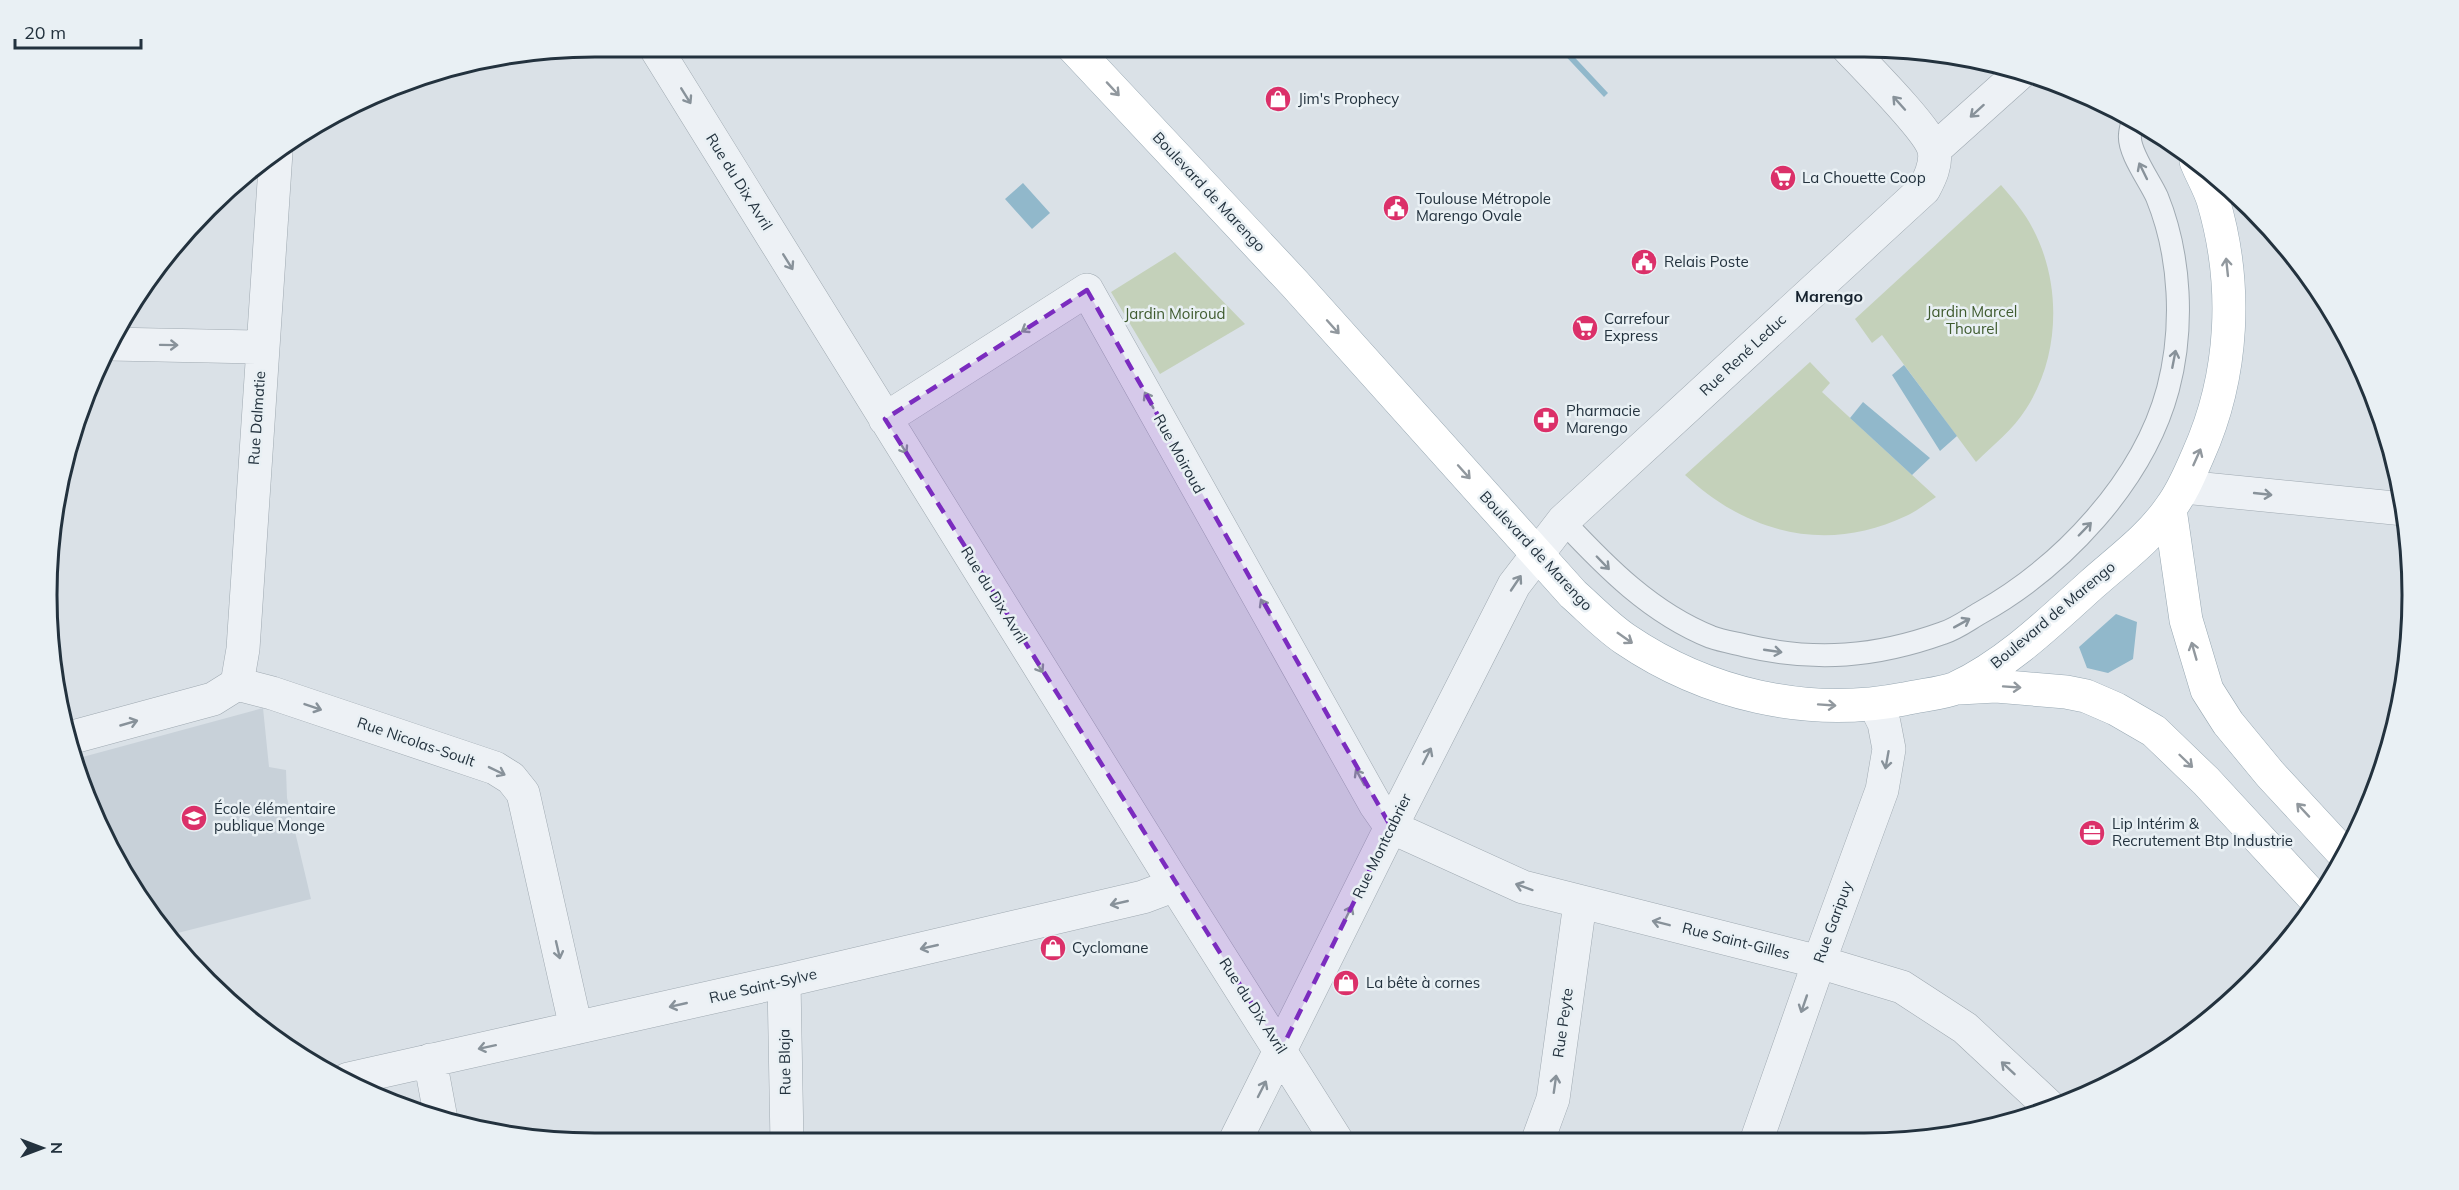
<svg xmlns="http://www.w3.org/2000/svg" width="2459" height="1190" font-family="Mulish,sans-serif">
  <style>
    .built { fill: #c8d1d9 }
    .green { fill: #c4d1ba }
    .water { fill: #91b8cb }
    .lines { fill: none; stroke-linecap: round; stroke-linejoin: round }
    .service-casing { stroke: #9fa9b1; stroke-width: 24 }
    .minor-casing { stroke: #9fa9b1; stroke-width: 34 }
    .primary-casing { stroke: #98a8b3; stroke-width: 34 }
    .service { stroke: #edf1f5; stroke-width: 22 }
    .minor { stroke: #edf1f5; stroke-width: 33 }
    .primary { stroke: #fff; stroke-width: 33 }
    .oneway { stroke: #91989e }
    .oneway2 { stroke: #88929a }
    .marked { fill: #7b2cbf; fill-opacity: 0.2; stroke: #7b2cbf; stroke-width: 4.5; stroke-dasharray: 12 8; stroke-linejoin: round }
    .labels { text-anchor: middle; stroke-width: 5; stroke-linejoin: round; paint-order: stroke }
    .poi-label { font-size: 15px; fill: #23323e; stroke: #e9f0f4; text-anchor: start }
    .street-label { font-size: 15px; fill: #23323e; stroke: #e9f0f4 }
    .park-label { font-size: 15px; fill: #3f5b2f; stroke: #e9f0f4 }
    .neighbourhood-label { font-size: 16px; font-weight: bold; fill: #16222e; stroke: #e9f0f4 }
    .rim { fill: none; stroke: #23323e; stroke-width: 3 }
  </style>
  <rect width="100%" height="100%" fill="#dae1e7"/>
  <!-- built -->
  <path class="built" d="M 263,708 L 269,767 L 286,770 L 287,798 L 311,899 L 166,936 L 160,929 L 103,838 L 79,758 Z"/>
  <!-- green -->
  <path class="green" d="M 2001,185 C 2013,199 2025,213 2033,229 C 2062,284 2060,357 2026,409 C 2013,430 1993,445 1976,462 L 1882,335 L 1872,343 L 1855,319 Z
    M 1175,252 L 1245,324 L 1160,374 L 1111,292 Z
    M 1810,362 L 1830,383 L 1822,392 L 1936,497 C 1925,504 1917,511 1906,516 C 1826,554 1747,533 1685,475 Z"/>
  <!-- water -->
  <path class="water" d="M 1557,47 L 1565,47 L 1608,93 L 1604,97 Z
    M 1023,183 L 1050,213 L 1032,229 L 1005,199 Z
    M 1904,365 L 1957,436 L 1940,451 L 1892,375 Z
    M 1863,402 L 1930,458 L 1912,475 L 1850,418 Z
    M 2116,614 L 2137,622 L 2133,659 L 2108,673 L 2087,668 L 2079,647 Z"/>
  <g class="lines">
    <defs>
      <path id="service" d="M 1563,521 C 1606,567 1651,613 1711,637 C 1722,641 1735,643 1747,646 C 1816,662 1876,657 1943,633 C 1956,629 1968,620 1980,613 C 2062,567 2143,482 2168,389 C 2184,328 2181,256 2157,197 C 2150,181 2128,152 2130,135 C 2130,130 2132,125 2133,120"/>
      <path id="minor" d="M 655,47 L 1175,885 L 1337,1141
        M 1934,150 L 2021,72
        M 110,344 L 262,347
        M 885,419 L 1087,290 L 1375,804 L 1391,827
        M 2184,487 L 2404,509
        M 237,684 L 243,649 L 276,152
        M 73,737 L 213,699 L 237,684 L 272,693 L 495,768 L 511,778 L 523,793 L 576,1028
        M 1391,827 L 1523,887 L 1819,962 L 1902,987 L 1965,1028 L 2051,1108
        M 784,981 L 787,1143
        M 430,1060 L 441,1119
        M 348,1079 L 784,981 L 1143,897 L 1175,885
        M 1757,1139 L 1819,962 L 1882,790 L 1889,749 L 1884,723 L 1875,705
        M 1538,1140 L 1553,1099 L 1580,903
        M 1235,1141 L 1391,827 L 1514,585 L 1563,521 L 1924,189 C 1930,178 1937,164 1934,150 C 1929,130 1864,65 1847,47"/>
      <path id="primary" d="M 1073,47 L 1294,283 L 1573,594 C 1590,609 1606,626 1625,639 C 1706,694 1807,718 1904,699 C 1920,695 1941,694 1956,688 C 2007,664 2050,622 2091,585 C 2119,560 2150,538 2171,507 C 2183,491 2190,473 2198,455 C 2234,375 2238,284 2213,200 C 2209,187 2201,174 2196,161
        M 2170,509 L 2186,620 L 2207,690 L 2228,723 L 2270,774 L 2343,853
        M 1959,688 L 1996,686 L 2066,692 L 2086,696 L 2116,709 L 2154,731 L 2206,781 L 2316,900"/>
    </defs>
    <!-- service casing -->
    <use href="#service" class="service-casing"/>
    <!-- minor casing -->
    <use href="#minor" class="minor-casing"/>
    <!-- primary casing -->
    <use href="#primary" class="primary-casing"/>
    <!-- service -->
    <use href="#service" class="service"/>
    <!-- minor -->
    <use href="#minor" class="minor"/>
    <!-- primary -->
    <use href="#primary" class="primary"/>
  </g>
  <!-- one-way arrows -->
  <defs><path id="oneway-shaft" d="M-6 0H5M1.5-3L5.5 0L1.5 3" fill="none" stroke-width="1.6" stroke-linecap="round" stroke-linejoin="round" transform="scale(1.5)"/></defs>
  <g class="oneway">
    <use href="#oneway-shaft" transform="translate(1113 89) rotate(47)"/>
    <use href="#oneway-shaft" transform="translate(2227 267) rotate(-96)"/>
    <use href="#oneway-shaft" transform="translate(1333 327) rotate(48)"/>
    <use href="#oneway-shaft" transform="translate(2197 457) rotate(-66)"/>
    <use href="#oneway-shaft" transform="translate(1464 472) rotate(48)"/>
    <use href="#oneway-shaft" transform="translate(1625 638) rotate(35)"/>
    <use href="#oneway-shaft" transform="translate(2194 651) rotate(-106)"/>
    <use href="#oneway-shaft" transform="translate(2012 687) rotate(4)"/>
    <use href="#oneway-shaft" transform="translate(1827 705) rotate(4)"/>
    <use href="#oneway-shaft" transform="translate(2186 761) rotate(44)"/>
    <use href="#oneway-shaft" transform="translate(2303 810) rotate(-133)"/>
  </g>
  <g class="oneway2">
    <use href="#oneway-shaft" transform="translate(686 96) rotate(58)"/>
    <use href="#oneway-shaft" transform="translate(1899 103) rotate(-132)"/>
    <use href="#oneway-shaft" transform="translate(1977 111) rotate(138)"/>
    <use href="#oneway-shaft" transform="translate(2143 171) rotate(-116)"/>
    <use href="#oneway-shaft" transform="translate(788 262) rotate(58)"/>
    <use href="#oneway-shaft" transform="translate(1029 327) rotate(148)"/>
    <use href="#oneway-shaft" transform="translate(169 345) rotate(1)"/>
    <use href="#oneway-shaft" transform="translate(2174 359) rotate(-79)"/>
    <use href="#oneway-shaft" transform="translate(1149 400) rotate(-119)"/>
    <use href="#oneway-shaft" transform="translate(902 446) rotate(58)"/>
    <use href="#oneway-shaft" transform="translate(2263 494) rotate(6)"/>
    <use href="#oneway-shaft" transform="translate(2085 529) rotate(-46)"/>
    <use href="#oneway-shaft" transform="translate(1603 563) rotate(46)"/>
    <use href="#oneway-shaft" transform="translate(1516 583) rotate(-56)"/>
    <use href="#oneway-shaft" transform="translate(1265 607) rotate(-119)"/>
    <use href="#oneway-shaft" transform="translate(1962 623) rotate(-29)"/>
    <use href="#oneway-shaft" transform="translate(1773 651) rotate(8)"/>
    <use href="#oneway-shaft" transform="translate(1038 665) rotate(58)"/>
    <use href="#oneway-shaft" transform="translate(313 707) rotate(19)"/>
    <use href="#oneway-shaft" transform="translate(129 723) rotate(-16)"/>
    <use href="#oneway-shaft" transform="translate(1427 756) rotate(-63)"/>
    <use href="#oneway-shaft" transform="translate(1887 760) rotate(100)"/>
    <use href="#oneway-shaft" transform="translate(497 771) rotate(26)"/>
    <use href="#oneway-shaft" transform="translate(1360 777) rotate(-119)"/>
    <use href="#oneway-shaft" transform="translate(1524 887) rotate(-160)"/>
    <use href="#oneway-shaft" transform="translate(1119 903) rotate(167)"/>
    <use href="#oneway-shaft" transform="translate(1348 914) rotate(-64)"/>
    <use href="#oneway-shaft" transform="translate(1661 923) rotate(-166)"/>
    <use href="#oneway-shaft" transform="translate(929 947) rotate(167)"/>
    <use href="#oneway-shaft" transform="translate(558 950) rotate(77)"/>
    <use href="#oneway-shaft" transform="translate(1804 1004) rotate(109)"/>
    <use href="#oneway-shaft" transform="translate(678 1005) rotate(167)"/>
    <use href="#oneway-shaft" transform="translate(487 1047) rotate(168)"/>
    <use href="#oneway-shaft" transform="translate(2008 1068) rotate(-137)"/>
    <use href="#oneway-shaft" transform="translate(1555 1084) rotate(-82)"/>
    <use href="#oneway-shaft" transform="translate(1262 1089) rotate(-63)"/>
  </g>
  <!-- marked area -->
  <path class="marked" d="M 1087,290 L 1391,827 L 1281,1050 L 885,419 Z"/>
  <!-- icons -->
  <defs>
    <symbol id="shop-disc" viewBox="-11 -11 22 22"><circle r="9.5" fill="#db3069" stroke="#e9f0f4"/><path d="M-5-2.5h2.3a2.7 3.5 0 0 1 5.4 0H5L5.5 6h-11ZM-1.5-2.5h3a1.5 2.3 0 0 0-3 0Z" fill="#fff"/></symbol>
    <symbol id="supermarket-disc" viewBox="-11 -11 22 22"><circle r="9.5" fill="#db3069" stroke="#e9f0f4"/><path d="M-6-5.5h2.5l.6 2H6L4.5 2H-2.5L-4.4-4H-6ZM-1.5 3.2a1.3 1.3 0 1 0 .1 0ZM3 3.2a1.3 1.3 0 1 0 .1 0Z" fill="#fff"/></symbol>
    <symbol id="civic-disc" viewBox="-11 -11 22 22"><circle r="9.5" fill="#db3069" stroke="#e9f0f4"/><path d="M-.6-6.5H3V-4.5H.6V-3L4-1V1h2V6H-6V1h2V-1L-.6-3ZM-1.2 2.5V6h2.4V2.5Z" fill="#fff"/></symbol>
    <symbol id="pharmacy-disc" viewBox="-11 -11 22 22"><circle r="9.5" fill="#db3069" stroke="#e9f0f4"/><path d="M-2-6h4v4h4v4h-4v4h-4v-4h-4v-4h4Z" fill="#fff"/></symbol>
    <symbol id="school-disc" viewBox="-11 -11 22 22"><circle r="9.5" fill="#db3069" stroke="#e9f0f4"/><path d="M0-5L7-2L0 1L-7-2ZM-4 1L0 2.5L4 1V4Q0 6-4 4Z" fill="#fff"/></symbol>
    <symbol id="office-disc" viewBox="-11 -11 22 22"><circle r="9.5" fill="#db3069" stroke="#e9f0f4"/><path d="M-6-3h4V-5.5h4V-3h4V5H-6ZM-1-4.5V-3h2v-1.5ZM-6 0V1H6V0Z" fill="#fff"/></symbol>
  </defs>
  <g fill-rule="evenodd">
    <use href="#shop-disc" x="1263" y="84" width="30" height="30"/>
    <use href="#supermarket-disc" x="1768" y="163" width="30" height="30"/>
    <use href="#civic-disc" x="1381" y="193" width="30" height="30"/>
    <use href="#civic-disc" x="1629" y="247" width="30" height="30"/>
    <use href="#supermarket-disc" x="1570" y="313" width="30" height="30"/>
    <use href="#pharmacy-disc" x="1531" y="405" width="30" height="30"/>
    <use href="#school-disc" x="179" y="803" width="30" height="30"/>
    <use href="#office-disc" x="2077" y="818" width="30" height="30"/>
    <use href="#shop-disc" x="1038" y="933" width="30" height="30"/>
    <use href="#shop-disc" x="1331" y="968" width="30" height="30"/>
  </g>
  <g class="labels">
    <!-- poi labels -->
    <g class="poi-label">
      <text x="1298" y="104">Jim's Prophecy</text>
      <text x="1802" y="183">La Chouette Coop</text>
      <text x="1416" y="204">Toulouse Métropole<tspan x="1416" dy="17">Marengo Ovale</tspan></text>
      <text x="1664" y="267">Relais Poste</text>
      <text x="1604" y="324">Carrefour<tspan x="1604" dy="17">Express</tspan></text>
      <text x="1566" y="416">Pharmacie<tspan x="1566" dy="17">Marengo</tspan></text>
      <text x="214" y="814">École élémentaire<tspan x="214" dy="17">publique Monge</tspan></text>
      <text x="2112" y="829">Lip Intérim &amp;<tspan x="2112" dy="17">Recrutement Btp Industrie</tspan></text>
      <text x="1072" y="953">Cyclomane</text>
      <text x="1366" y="988">La bête à cornes</text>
    </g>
    <!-- street labels -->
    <g class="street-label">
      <text transform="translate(739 182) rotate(58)" y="5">Rue du Dix Avril</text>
      <text transform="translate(1209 192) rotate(47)" y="5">Boulevard de Marengo</text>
      <text transform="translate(1743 355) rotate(-43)" y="5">Rue René Leduc</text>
      <text transform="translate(257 418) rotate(-86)" y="5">Rue Dalmatie</text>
      <text transform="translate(1179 454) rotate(61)" y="5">Rue Moiroud</text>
      <text transform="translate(1536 551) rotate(47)" y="5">Boulevard de Marengo</text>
      <text transform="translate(994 595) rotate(58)" y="5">Rue du Dix Avril</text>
      <text transform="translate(2053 615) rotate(-40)" y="5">Boulevard de Marengo</text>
      <text transform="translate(416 742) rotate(19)" y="5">Rue Nicolas-Soult</text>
      <text transform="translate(1382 846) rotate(-64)" y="5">Rue Montcabrier</text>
      <text transform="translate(1833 922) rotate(-70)" y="5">Rue Garipuy</text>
      <text transform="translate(1736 941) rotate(14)" y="5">Rue Saint-Gilles</text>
      <text transform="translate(763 986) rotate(-13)" y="5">Rue Saint-Sylve</text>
      <text transform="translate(1253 1006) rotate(57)" y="5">Rue du Dix Avril</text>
      <text transform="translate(1563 1023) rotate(-82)" y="5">Rue Peyte</text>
      <text transform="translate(785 1062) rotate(-91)" y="5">Rue Blaja</text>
    </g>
    <!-- park labels -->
    <g class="park-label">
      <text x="1972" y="317">Jardin Marcel<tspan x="1972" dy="17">Thourel</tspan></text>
      <text x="1175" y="319">Jardin Moiroud</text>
    </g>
    <!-- neighbourhood labels -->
    <g class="neighbourhood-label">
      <text x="1829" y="302">Marengo</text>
    </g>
  </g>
  <!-- crop -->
  <path d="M0 0H2459V1190H0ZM595 57H1864A538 538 0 0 1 2402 595V595A538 538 0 0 1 1864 1133H595A538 538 0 0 1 57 595V595A538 538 0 0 1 595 57Z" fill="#e9f0f4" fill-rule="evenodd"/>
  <path class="rim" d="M595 57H1864A538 538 0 0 1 2402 595V595A538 538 0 0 1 1864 1133H595A538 538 0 0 1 57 595V595A538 538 0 0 1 595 57Z"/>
  <!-- north arrow -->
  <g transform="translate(42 1148) rotate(90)" stroke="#e9f0f4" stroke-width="4.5" paint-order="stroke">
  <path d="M0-4.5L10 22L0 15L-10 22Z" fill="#23323e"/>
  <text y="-9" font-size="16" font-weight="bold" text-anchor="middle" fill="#23323e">N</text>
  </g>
  <!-- scale -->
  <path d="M15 39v9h126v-9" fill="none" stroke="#23323e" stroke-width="3"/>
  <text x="24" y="39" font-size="18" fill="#23323e" stroke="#e9f0f4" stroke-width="4.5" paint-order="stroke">20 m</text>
</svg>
